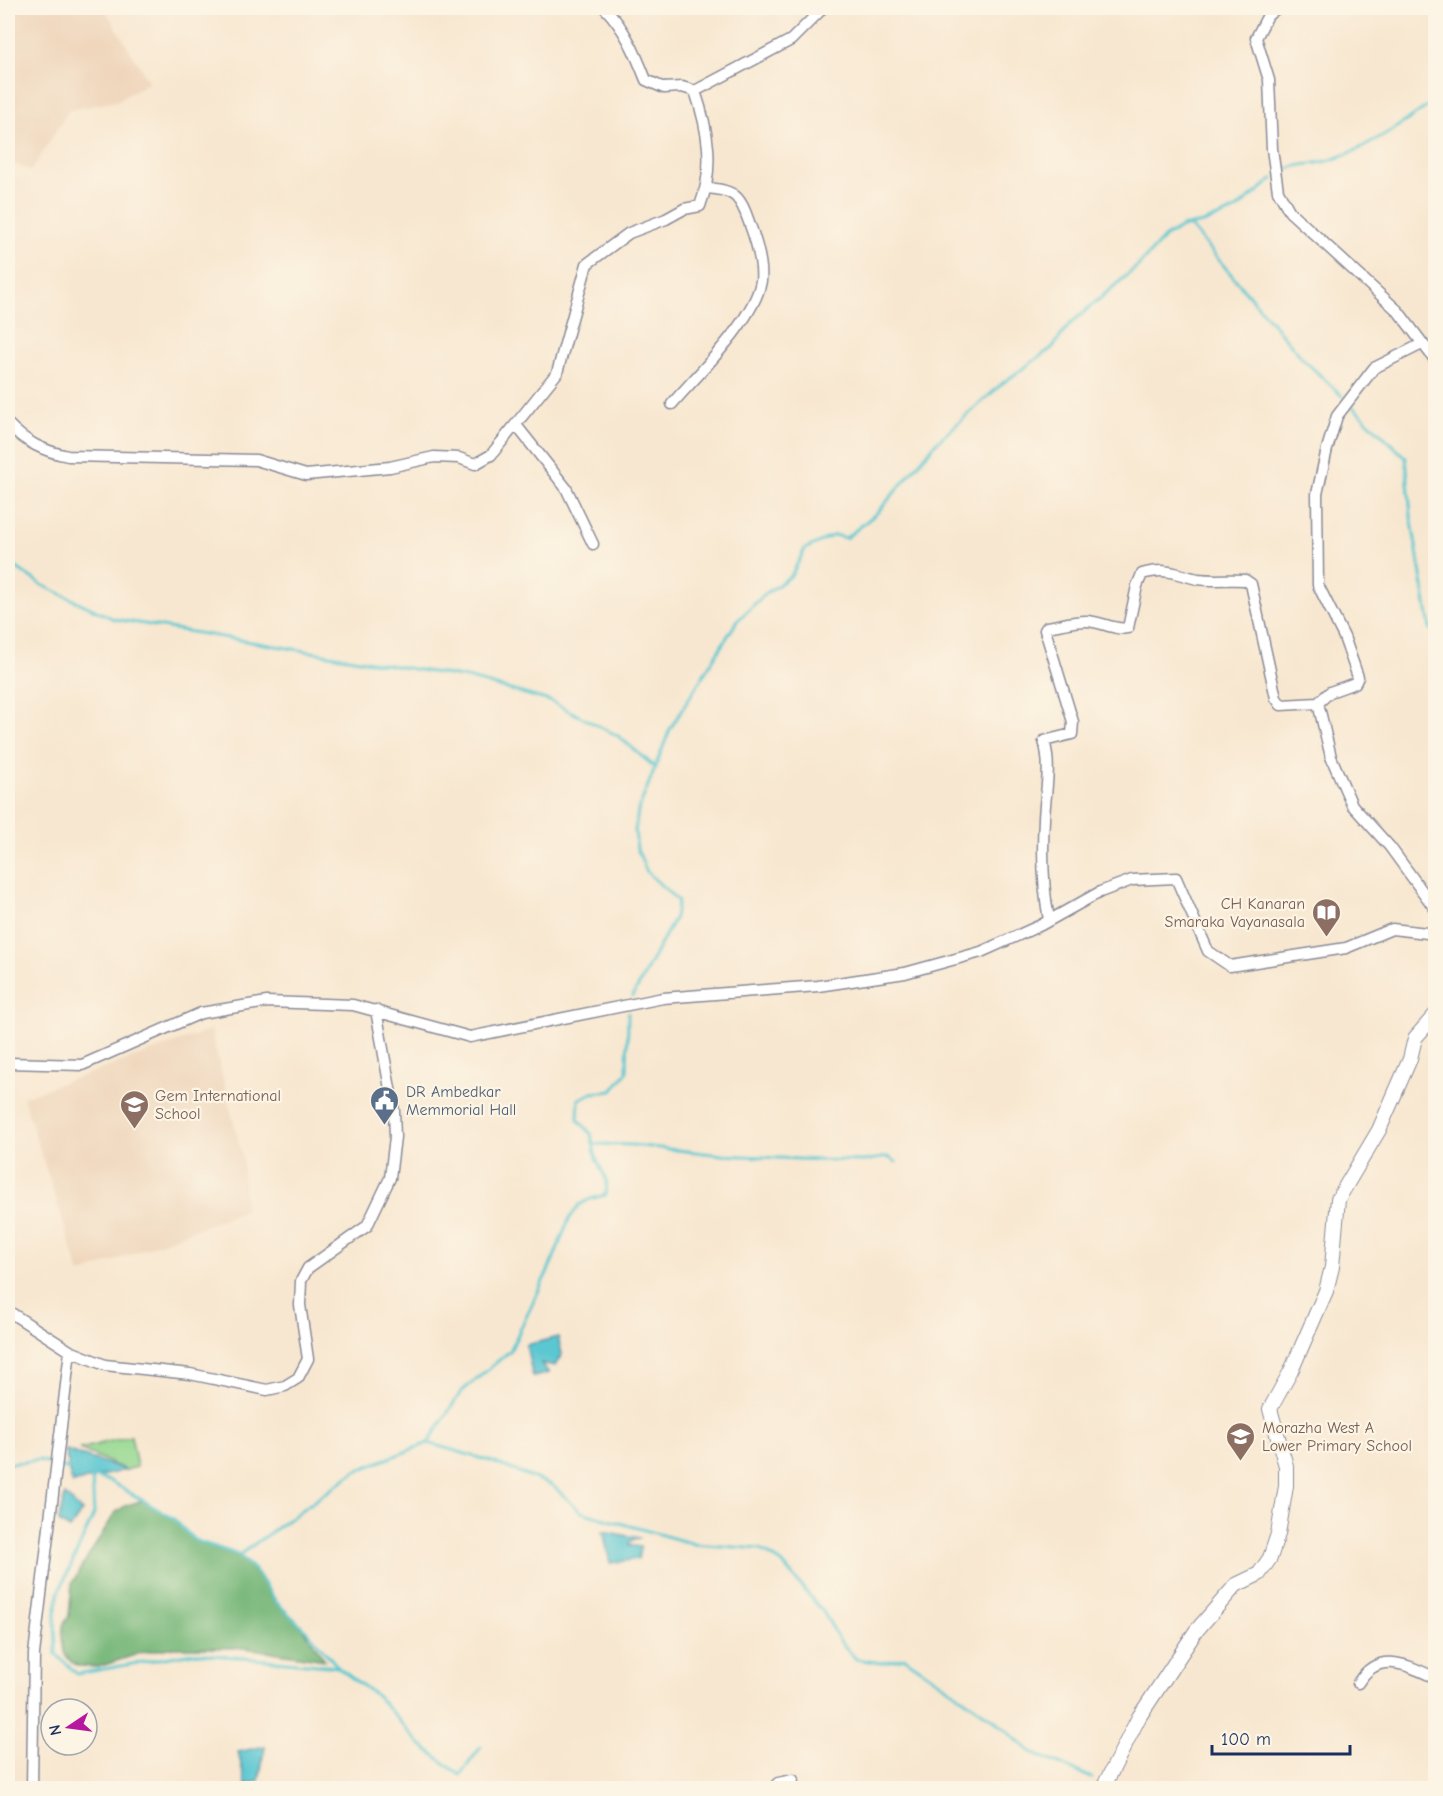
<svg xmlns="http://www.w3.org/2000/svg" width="1443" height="1796" font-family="'Comic Neue',sans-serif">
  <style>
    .built { fill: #efd6bb }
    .green { fill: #95d890; stroke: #588477; stroke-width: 1.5 }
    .forest { fill: #78b87a; stroke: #4a746c; stroke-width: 1.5 }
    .water { fill: #5ac7d1; stroke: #3a7b98; stroke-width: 1.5 }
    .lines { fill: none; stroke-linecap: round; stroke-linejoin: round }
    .stream { stroke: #5ac7d1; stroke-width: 3 }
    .street-casing { stroke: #8a8b97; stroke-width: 13 }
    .secondary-casing { stroke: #8a8b97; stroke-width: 16 }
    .street { stroke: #fff; stroke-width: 10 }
    .secondary { stroke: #fff; stroke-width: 14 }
    .labels { text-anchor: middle; stroke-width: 4.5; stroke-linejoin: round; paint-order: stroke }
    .education-label { font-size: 16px; fill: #785e54; stroke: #fcf5e5; text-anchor: start }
    .service-label { font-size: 16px; fill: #4e5e75; stroke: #fcf5e5; text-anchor: start }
  </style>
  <rect width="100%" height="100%" fill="#fcf5e5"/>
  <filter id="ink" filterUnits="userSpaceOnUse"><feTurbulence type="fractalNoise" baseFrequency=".0167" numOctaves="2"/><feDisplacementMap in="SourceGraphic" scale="12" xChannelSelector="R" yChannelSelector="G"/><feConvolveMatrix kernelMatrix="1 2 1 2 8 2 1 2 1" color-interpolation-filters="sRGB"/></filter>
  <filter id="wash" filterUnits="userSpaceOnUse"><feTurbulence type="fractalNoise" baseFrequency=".008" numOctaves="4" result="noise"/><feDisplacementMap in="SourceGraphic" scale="24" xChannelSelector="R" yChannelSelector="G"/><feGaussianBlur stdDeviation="1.35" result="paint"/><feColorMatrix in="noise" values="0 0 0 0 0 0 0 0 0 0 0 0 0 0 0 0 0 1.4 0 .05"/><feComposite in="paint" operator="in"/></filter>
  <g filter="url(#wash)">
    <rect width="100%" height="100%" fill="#f8e7d0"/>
    <!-- built -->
    <path class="built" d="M 8,8 L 104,8 L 149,82 L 117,101 L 69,110 L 31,171 L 8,161 Z
      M 211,1030 L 243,1160 L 245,1210 L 80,1274 L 23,1097 Z"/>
    <!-- green -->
    <path class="green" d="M 131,1436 L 137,1467 L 126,1470 L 80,1449 Z"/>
    <!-- forest -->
    <path class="forest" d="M 143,1500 L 174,1519 L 194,1540 L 239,1555 L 258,1574 L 277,1603 L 302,1627 L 325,1660 L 245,1648 L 170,1648 L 144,1652 L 98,1667 L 79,1666 L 71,1662 L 64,1653 L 62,1638 L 63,1625 L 69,1616 L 72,1583 L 115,1513 L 125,1506 Z"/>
    <!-- water -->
    <path class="water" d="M 558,1337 L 562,1354 L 555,1366 L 541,1363 L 549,1373 L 533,1377 L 526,1345 Z
      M 65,1450 L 126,1470 L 72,1483 Z
      M 65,1495 L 82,1511 L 70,1529 L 58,1522 Z
      M 603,1531 L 639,1538 L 630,1541 L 629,1545 L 641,1547 L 638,1559 L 610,1563 Z
      M 265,1746 L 259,1781 L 246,1785 L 238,1752 Z"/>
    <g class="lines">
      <!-- stream -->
      <path class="stream" d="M 1278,175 C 1294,162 1312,166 1331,160 C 1369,148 1404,123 1436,100
        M 1190,226 L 1303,359 L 1342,396
        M 1353,407 L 1406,458 L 1411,516 L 1430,628 L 1436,636
        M 8,562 L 42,585 L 114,619 L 467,678 L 550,701 L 618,736 L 656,768
        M 633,996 L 675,917 L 678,901 L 647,872 L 637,849 L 635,831 L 638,811 L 670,729 L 737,621 L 765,594 L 791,576 L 805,549 L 834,535 L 846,538 L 878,512 L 937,442 L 1004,382 L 1052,348 L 1070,324 L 1139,265 L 1165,237 L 1182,227 L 1203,223 L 1235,210 L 1273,179
        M 594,1144 L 632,1145 L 722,1155 L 819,1160 L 864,1161 L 888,1157 L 896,1162
        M 428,1443 L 490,1461 L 552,1485 L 581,1512 L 694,1544 L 761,1549 L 782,1563 L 824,1613 L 840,1641 L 856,1659 L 881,1663 L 905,1658 L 994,1720 L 1031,1752 L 1092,1778
        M 8,1464 L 39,1460 L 72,1470
        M 92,1476 L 94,1514 L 59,1592 L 55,1614 L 56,1654 L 77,1674 L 193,1653 L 337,1667 L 377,1696 L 419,1743 L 460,1775 L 481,1747
        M 96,1477 L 110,1481 L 174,1519 L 194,1540 L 239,1555 L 356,1471 L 428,1443 L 461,1392 L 510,1351 L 553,1260 L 568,1221 L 579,1205 L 590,1199 L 606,1195 L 607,1181 L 596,1158 L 591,1134 L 578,1119 L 579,1099 L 592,1093 L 612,1091 L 627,1072 L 628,1013
        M 239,1555 L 258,1574 L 277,1603 L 307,1631 L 339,1668"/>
    </g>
  </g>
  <g filter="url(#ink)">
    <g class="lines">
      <defs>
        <path id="street" d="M 1277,8 L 1268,15 L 1256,38 L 1269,80 L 1272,149 L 1278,191 L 1290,212 L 1398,311 L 1436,361
          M 695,91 L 791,40 L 823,8
          M 1422,344 L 1374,368 L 1337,416 L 1327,449 L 1317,494 L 1318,585 L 1344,637 L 1358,677 L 1355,683 L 1330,692 L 1318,703 L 1331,757 L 1352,805 L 1390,847 L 1436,910
          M 672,404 C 698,374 755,319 761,281 C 763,264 755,238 749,222 C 740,196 735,190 707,188
          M 8,424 C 25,442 43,451 68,456 L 256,460 L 306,475 L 390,467 L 434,457 L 459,458 L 475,464 L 491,455 L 557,373 L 587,264 L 629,233 L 666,219 L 684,209 L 700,206 C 715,167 708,129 695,91 L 682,87 L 664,88 L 646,80 C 635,52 625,29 605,8
          M 516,425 L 566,488 L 593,544
          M 1049,920 C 1043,888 1042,853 1044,819 C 1045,793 1052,767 1044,741 L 1072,734 L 1073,722 L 1045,630 L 1047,627 C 1060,625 1073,621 1086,621 C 1100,621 1115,631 1128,628 L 1137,586 L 1142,574 C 1168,567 1174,574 1198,579 C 1212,581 1230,579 1245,580 L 1251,584 L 1276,698 L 1281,705 L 1318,703
          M 8,1063 L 82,1065 L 201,1013 L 267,1002 L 353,1005 L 470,1037 L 663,998 L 818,986 L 905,973 L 981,952 L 1041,925 L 1100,892 L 1132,880 L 1176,878 L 1208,951 L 1230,966 L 1346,948 L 1392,929 L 1436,934
          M 8,1311 L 70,1351 L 105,1365 L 190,1374 L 267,1390 L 285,1386 L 298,1378 L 308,1359 L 300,1305 L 301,1281 L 308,1268 L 367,1226 L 390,1178 L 395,1137 L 394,1111 L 376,1010
          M 1358,1683 C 1378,1649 1407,1665 1436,1678
          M 32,1788 L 34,1654 L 70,1351
          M 773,1788 L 778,1783 L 793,1780"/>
        <path id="secondary" d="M 1103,1788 L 1139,1717 L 1196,1631 L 1236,1585 L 1259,1574 L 1270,1558 L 1278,1534 L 1286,1486 L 1286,1466 L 1270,1409 L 1291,1371 L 1326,1291 L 1332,1267 L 1338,1199 L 1379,1130 L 1410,1059 L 1415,1038 L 1436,1014"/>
      </defs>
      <!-- street casing -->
      <use href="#street" class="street-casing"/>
      <!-- secondary casing -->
      <use href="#secondary" class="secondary-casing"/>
      <!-- street -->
      <use href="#street" class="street"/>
      <!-- secondary -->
      <use href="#secondary" class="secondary"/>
    </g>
  </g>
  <!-- icons -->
  <defs>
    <symbol id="library-pin" viewBox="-11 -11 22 30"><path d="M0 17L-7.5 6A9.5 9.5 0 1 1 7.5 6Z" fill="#8d6e63" stroke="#fcf5e5"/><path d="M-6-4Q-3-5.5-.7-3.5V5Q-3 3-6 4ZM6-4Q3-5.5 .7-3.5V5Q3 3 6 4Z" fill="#fff"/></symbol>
    <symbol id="civic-pin" viewBox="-11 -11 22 30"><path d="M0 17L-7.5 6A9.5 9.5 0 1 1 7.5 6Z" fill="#5c6f8a" stroke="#fcf5e5"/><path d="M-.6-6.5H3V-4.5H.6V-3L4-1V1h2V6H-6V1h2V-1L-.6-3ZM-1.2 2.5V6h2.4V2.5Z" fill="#fff"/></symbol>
    <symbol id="school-pin" viewBox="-11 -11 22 30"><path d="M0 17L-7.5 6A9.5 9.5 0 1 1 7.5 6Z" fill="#8d6e63" stroke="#fcf5e5"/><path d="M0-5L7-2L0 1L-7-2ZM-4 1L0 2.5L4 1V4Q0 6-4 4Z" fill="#fff"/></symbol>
  </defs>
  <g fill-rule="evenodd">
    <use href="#library-pin" x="1310" y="896" width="33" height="45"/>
    <use href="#civic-pin" x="368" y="1084" width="33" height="45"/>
    <use href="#school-pin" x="118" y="1088" width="33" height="45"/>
    <use href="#school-pin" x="1224" y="1420" width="33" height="45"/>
  </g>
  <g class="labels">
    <!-- education labels -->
    <g class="education-label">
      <text x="1305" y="909" text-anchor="end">CH Kanaran<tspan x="1305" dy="18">Smaraka Vayanasala</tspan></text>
      <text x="155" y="1101">Gem International<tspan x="155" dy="18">School</tspan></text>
      <text x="1262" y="1433">Morazha West A<tspan x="1262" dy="18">Lower Primary School</tspan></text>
    </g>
    <!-- service labels -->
    <g class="service-label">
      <text x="406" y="1097">DR Ambedkar<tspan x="406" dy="18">Memmorial Hall</tspan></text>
    </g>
  </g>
  <!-- margin -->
  <rect width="1443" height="1796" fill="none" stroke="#fcf5e5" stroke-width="30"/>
  <!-- north arrow -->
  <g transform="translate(69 1727) rotate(257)"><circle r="28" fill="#fcf5e5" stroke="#a2a6af" stroke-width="1.5"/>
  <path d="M0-4.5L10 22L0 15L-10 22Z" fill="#b5179e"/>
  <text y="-9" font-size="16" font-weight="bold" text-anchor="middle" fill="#1b2f5e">N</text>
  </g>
  <!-- scale -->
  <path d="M1212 1745v9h138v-9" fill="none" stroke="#1b2f5e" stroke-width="3"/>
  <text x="1221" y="1745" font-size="18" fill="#1b2f5e" stroke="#fcf5e5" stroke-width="4.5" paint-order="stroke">100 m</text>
</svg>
